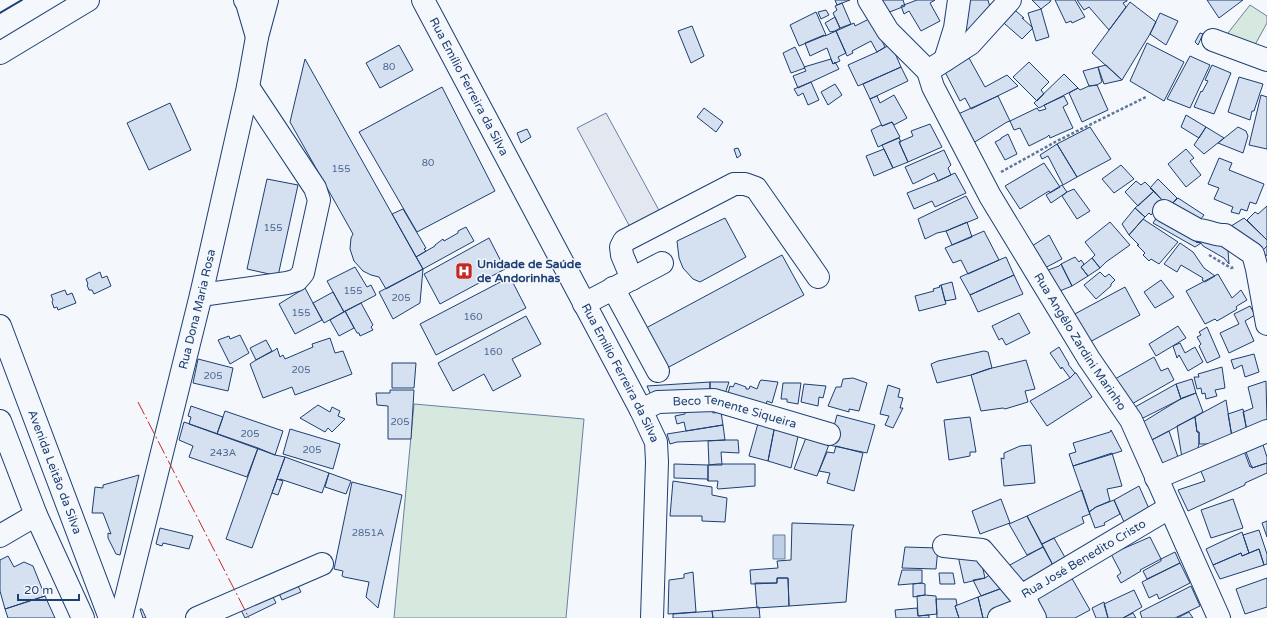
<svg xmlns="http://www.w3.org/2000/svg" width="1267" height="618" font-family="'Varela Round',sans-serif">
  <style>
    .green { fill: #d7e8df; stroke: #687fa3 }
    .parking { fill: #e3e8f0; stroke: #687fa3 }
    .water { fill: #bed0e5; stroke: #687fa3 }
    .building { fill: #d5e0f0; stroke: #1d3f73 }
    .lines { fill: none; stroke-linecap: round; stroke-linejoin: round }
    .minor-casing { stroke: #1d3f73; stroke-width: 24 }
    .major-casing { stroke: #1d3f73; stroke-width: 24 }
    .path { stroke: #5e769c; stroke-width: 2.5; stroke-dasharray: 3 2; stroke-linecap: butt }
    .minor { stroke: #f4f7fb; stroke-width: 22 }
    .major { stroke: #f4f7fb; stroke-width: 22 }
    .wall { stroke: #1d3f73; stroke-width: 2 }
    .power { stroke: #c62828; stroke-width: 1; stroke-dasharray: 14 3 2 3; stroke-linecap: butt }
    .labels { text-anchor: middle; stroke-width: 3; stroke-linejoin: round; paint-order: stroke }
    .number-label { font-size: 10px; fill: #4b6792 }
    .street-label { font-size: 12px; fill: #1d3f73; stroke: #f4f7fb }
    .poi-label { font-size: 12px; font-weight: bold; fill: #1d3f73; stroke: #f4f7fb; text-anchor: start }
  </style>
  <rect width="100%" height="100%" fill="#f4f7fb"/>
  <!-- green -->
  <path class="green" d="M 1250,5 L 1267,16 L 1267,23 L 1251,52 L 1224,38 Z
    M 414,404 L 584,419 L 566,618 L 394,618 Z"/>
  <!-- parking -->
  <path class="parking" d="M 606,113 L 661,214 L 631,229 L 577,128 Z"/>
  <!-- water -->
  <path class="water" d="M 773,535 L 785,535 L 785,559 L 773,559 Z"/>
  <!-- building -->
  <path class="building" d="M 835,0 L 850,0 L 837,5 Z
    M 881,0 L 903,0 L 905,6 L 887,13 Z
    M 917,0 L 935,0 L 930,3 L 940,21 L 921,31 L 909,11 L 904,14 L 901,6 Z
    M 969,0 L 988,0 L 992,14 L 970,32 L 965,32 Z
    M 1032,0 L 1051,0 L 1050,2 L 1041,9 Z
    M 1055,0 L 1075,0 L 1085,17 L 1072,23 L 1071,21 L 1066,23 Z
    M 1077,0 L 1127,0 L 1127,1 L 1123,3 L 1126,7 L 1109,30 L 1089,7 L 1084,10 Z
    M 1207,0 L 1243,0 L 1219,18 Z
    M 1130,2 L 1156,22 L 1150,34 L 1122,80 L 1092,53 Z
    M 842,3 L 851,24 L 840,28 L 833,13 L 837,10 L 835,6 Z
    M 1008,4 L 1024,18 L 1022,18 L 1032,27 L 1033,28 L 1022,39 L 997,17 Z
    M 1041,9 L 1049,37 L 1036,41 L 1028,13 Z
    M 826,10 L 829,15 L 821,19 L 818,12 Z
    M 816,12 L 826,35 L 799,46 L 790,25 Z
    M 1160,13 L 1178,21 L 1166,45 L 1150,34 Z
    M 835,17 L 840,28 L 835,31 L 830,32 L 825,23 Z
    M 871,18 L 885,47 L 877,52 L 871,41 L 852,51 L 853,53 L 847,56 L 836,31 L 854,23 L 855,26 Z
    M 692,26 L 704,56 L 691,63 L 678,31 Z
    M 836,31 L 846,53 L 838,57 L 840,61 L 833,64 L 827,48 L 810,56 L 805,43 L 824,35 L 825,36 Z
    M 1200,33 L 1203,34 L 1198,45 L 1195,42 Z
    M 1147,43 L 1184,62 L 1164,101 L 1130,81 Z
    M 891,44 L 901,67 L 858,86 L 848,65 L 877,52 Z
    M 399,45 L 413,70 L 380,88 L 366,63 Z
    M 795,47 L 805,68 L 791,73 L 783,53 Z
    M 1190,56 L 1210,65 L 1190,108 L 1167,99 Z
    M 969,58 L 985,87 L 1007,75 L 1018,86 L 971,109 L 965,98 L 960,101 L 944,70 Z
    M 305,59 L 423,269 L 386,289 L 379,277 L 371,275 L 363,271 L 354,261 L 350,249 L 351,238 L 353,234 L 290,122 Z
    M 831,59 L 833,64 L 835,62 L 839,69 L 798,88 L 793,76 L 806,71 L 804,67 Z
    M 1029,62 L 1049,82 L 1041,90 L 1044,94 L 1037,101 L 1013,77 Z
    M 1106,65 L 1122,80 L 1104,84 L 1098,67 Z
    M 1212,65 L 1231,73 L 1214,114 L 1194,107 L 1201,91 L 1202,92 L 1208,81 L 1205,80 Z
    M 901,67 L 908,81 L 870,99 L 863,84 Z
    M 1098,67 L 1102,82 L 1097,85 L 1089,86 L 1083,71 Z
    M 1064,74 L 1078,88 L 1039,108 L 1034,103 Z
    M 1239,77 L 1263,84 L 1254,111 L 1252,111 L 1250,120 L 1228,112 Z
    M 811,82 L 819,100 L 808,105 L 803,93 L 798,96 L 794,89 Z
    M 835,84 L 842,95 L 828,105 L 821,92 Z
    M 1097,85 L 1108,110 L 1082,122 L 1069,93 L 1078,88 L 1080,90 L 1089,86 Z
    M 442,87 L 495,191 L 417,232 L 359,132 Z
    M 894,95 L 907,118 L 894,125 L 892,122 L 882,126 L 870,99 L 877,96 L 880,103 Z
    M 1261,95 L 1267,97 L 1267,149 L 1249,145 Z
    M 998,96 L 1010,121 L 1007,122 L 970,145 L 956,115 Z
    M 1064,96 L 1068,104 L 1063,107 L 1073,128 L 1050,138 L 1049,135 L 1047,137 L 1029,146 L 1020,128 L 1014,130 L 1010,121 L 1037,108 L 1039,111 L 1046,109 L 1044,105 Z
    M 170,103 L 191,150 L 149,170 L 127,123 Z
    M 704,108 L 723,122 L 716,132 L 697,117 Z
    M 1186,115 L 1206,127 L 1199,138 L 1181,127 Z
    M 892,122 L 900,137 L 878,147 L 871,130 L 881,125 L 882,126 Z
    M 930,124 L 942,147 L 908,162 L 899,142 L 913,136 L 911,131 Z
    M 1090,127 L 1111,159 L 1077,177 L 1057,144 Z
    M 1206,127 L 1224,138 L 1204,154 L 1194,145 Z
    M 1238,127 L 1246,131 L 1248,136 L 1243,153 L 1218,143 Z
    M 527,129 L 531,137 L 521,143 L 517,133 Z
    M 1008,134 L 1017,154 L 1005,160 L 995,142 L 1001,139 L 1001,138 Z
    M 899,138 L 901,142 L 899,142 L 908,162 L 893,168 L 882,145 Z
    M 1057,144 L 1077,177 L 1063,185 L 1048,156 L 1042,159 L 1040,155 Z
    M 738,148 L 741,155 L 737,158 L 734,149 Z
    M 884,149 L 893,168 L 874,176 L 866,156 Z
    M 1186,149 L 1194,158 L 1190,161 L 1201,175 L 1186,187 L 1168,164 Z
    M 944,150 L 951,165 L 948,168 L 951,175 L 938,181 L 934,173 L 933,174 L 913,184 L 905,167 Z
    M 1219,158 L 1232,163 L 1229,170 L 1264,184 L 1256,204 L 1250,202 L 1247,211 L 1241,209 L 1239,214 L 1231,212 L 1233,207 L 1214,199 L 1219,188 L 1208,184 Z
    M 1044,163 L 1060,187 L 1050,193 L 1049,191 L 1020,209 L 1005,186 Z
    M 1121,165 L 1134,179 L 1114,193 L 1102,179 Z
    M 955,173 L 966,193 L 935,207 L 932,201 L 914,209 L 907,193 L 938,181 Z
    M 267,179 L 298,185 L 278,276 L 247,269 Z
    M 1158,179 L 1177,198 L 1169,207 L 1150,188 Z
    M 1136,181 L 1141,185 L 1145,182 L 1154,191 L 1138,206 L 1125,192 Z
    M 1062,185 L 1067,192 L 1051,203 L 1046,195 Z
    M 1074,189 L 1090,211 L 1077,219 L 1062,196 L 1067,192 Z
    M 1154,191 L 1163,201 L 1151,215 L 1149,213 L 1145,217 L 1135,208 Z
    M 966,196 L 978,218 L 946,231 L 937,233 L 925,239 L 918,219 Z
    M 1178,198 L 1204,215 L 1195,227 L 1169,207 Z
    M 1267,206 L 1267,240 L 1247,220 L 1255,212 L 1258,214 Z
    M 1135,208 L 1145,217 L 1129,235 L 1122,224 Z
    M 403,209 L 426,248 L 424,249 L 426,251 L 416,257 L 392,214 Z
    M 1161,211 L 1200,233 L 1196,242 L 1201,243 L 1195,247 L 1153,223 Z
    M 725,218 L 746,257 L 700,282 L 693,279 L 683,268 L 679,258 L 677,241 Z
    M 1244,218 L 1267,240 L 1267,246 L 1261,252 L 1228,228 Z
    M 1143,219 L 1178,242 L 1159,264 L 1151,259 L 1149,261 L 1143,255 L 1145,253 L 1137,245 L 1139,245 L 1129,235 Z
    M 967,222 L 972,237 L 952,245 L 946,231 Z
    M 1110,222 L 1130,245 L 1106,262 L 1100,268 L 1092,258 L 1095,255 L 1085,242 Z
    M 466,227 L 474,241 L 423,269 L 416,257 L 435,246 L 435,245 L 443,239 L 444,241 L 458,233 L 458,231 Z
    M 984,231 L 999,260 L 968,274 L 961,260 L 953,263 L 945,248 Z
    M 1200,233 L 1228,250 L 1229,264 L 1224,258 L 1203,246 L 1201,243 L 1196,242 Z
    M 1049,235 L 1062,259 L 1041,270 L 1029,248 Z
    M 489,238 L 505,269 L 440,304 L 424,274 Z
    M 1180,243 L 1193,252 L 1204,268 L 1215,276 L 1205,282 L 1202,280 L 1203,278 L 1181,265 L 1177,272 L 1164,264 Z
    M 1267,246 L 1267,256 L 1261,252 Z
    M 782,255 L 804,295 L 667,368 L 646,328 Z
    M 1006,257 L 1014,275 L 970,295 L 960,277 Z
    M 1075,257 L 1079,262 L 1081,260 L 1084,264 L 1081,267 L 1088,276 L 1072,286 L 1061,264 Z
    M 1092,258 L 1100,268 L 1088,276 L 1081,267 Z
    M 1061,264 L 1072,286 L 1055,293 L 1043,272 L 1059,266 Z
    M 355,267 L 367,287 L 371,285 L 376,295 L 344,312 L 327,281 Z
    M 423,269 L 420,303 L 393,319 L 379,292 Z
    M 100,272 L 102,278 L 107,276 L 111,286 L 94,294 L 92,290 L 89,290 L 87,285 L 88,284 L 86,279 Z
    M 1100,272 L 1105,277 L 1109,274 L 1115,280 L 1111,284 L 1111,286 L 1096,299 L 1084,285 Z
    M 1218,274 L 1232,298 L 1241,290 L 1247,300 L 1237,306 L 1236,307 L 1237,309 L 1236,310 L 1217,321 L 1215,319 L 1205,324 L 1186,291 Z
    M 1014,275 L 1023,294 L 978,312 L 970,295 Z
    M 510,277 L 526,308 L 436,355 L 420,324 Z
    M 1161,280 L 1174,297 L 1155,308 L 1144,292 Z
    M 952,282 L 956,299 L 945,301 L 941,285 Z
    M 941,285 L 946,304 L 919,311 L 915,296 L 934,291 L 933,289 L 940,287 L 939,286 Z
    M 1125,287 L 1140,315 L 1086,344 L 1071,316 Z
    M 305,288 L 322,320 L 295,334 L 279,304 Z
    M 65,290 L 67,295 L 72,293 L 76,303 L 58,310 L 57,307 L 54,308 L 52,302 L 53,300 L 51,295 Z
    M 333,292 L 344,312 L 324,323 L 313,303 Z
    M 361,303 L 373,325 L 371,327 L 373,330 L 360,336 L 359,333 L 357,333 L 345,311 Z
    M 1250,306 L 1255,315 L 1245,321 L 1254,341 L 1229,353 L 1220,333 L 1239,324 L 1234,314 Z
    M 345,311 L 354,328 L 339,336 L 330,320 Z
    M 1019,313 L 1030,333 L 1006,345 L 1002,338 L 999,340 L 992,326 Z
    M 526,316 L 541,344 L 512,359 L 521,376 L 493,391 L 484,374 L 453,391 L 438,363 Z
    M 1178,326 L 1186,338 L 1156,356 L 1149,344 Z
    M 1207,327 L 1220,357 L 1207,363 L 1199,346 L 1201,344 L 1197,337 L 1201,335 L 1199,332 Z
    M 240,335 L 249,353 L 230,364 L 218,340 L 229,336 L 230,339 Z
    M 330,338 L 335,353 L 343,351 L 352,374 L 295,395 L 292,387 L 263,398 L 250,364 L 256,360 L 275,350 L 277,348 L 280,357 L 283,355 L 285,359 L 313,347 L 312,344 Z
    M 266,340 L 272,351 L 256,360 L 250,348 Z
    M 1180,343 L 1185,353 L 1195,347 L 1203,362 L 1188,371 L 1179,355 L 1177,358 L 1173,346 Z
    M 1059,347 L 1069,364 L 1068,364 L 1075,373 L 1070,378 L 1062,367 L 1061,369 L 1050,353 Z
    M 984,351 L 988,352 L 992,368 L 971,375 L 937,383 L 931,364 L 938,361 Z
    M 1254,354 L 1259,372 L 1245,377 L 1242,365 L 1234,369 L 1231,360 Z
    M 1154,357 L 1161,371 L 1168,368 L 1174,380 L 1130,405 L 1115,379 Z
    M 198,359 L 233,368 L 228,391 L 193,383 Z
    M 1026,360 L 1035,389 L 1025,391 L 1028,402 L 1005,409 L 1003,408 L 981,411 L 971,375 L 988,369 Z
    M 392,363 L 416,363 L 414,388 L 392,388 Z
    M 1222,367 L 1225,388 L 1215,390 L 1217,396 L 1206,399 L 1205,393 L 1202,394 L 1201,388 L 1197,389 L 1194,377 L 1199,377 L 1198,374 Z
    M 1075,373 L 1076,373 L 1092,397 L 1047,426 L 1030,401 L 1070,378 Z
    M 853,378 L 867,383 L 859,411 L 849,409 L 849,412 L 828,406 L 836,387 L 841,387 L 843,379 Z
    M 1192,379 L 1196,393 L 1181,399 L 1176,384 Z
    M 761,380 L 778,382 L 772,403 L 767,401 L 764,412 L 726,401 L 730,386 L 733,387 L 735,383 L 746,387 L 746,389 L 749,389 L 750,386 L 757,389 L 760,381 Z
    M 1266,381 L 1267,423 L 1247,431 L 1243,412 L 1253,408 L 1248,387 Z
    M 710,382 L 710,397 L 653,400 L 647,386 Z
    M 710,382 L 729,382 L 723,400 L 710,397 Z
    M 783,383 L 801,383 L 798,404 L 787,402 L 787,399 L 781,399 Z
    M 804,384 L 826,386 L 823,398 L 819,397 L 818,406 L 801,402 Z
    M 1176,384 L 1181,399 L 1141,419 L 1135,407 Z
    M 888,385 L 900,389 L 898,397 L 903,398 L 900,408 L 903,408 L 893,428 L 885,425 L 889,416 L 880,414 Z
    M 390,390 L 414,390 L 411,439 L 388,439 L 388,406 L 377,405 L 376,393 L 390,393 Z
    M 1196,393 L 1203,412 L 1169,431 L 1144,444 L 1135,427 L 1182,398 Z
    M 1226,400 L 1232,437 L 1213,444 L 1199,444 L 1199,432 L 1197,432 L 1195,417 L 1202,413 Z
    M 318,405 L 330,412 L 332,407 L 340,411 L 338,416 L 345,419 L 332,432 L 328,428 L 325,432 L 300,418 Z
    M 191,406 L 223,417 L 217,434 L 189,424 L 191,417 L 188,416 Z
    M 711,406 L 713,413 L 721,412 L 723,425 L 686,431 L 684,422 L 677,424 L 675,416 L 685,414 L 685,411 Z
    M 1243,409 L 1247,431 L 1232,437 L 1228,414 Z
    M 225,411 L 283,431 L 275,455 L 217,434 Z
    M 837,415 L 875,425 L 867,453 L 829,445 Z
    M 970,417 L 976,452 L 970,452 L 970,456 L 949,460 L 944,420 Z
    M 1195,417 L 1197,432 L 1199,432 L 1199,444 L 1197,451 L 1182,458 L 1177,426 Z
    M 759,420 L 775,425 L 768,461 L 749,456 Z
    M 184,422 L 258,448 L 247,477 L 189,457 L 193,446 L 179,440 Z
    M 723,425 L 725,440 L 677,442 L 670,444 L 667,434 Z
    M 775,425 L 799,432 L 791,468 L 768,461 Z
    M 290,429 L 340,444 L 333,469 L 283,454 Z
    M 1111,430 L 1122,451 L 1073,466 L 1069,454 L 1076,452 L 1073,443 L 1110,432 Z
    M 1169,431 L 1179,460 L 1157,469 L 1144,444 Z
    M 807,435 L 830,442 L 817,476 L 794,469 Z
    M 725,440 L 738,440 L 739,453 L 721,452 L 722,465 L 709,465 L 708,441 Z
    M 1031,445 L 1035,483 L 1004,486 L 1001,458 L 1004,459 L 1004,453 L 1020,446 Z
    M 1263,445 L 1267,457 L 1267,463 L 1252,468 L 1246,452 Z
    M 836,446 L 863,453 L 854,491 L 827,483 L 830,473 L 819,471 L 827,452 L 834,453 Z
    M 258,448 L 275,455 L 285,457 L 252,548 L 226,539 Z
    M 1244,451 L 1250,467 L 1252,466 L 1252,468 L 1267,463 L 1267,473 L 1245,483 L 1245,485 L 1188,511 L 1178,490 L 1205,481 L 1200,469 Z
    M 1112,453 L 1122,486 L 1107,489 L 1110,501 L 1096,507 L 1089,512 L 1073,466 Z
    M 285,457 L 329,473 L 322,493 L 280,479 L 280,480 L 277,479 Z
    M 674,464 L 708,465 L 708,481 L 707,479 L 674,478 Z
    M 718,464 L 755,464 L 755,486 L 718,489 L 717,488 L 718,481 L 708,481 L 708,465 Z
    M 329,473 L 351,481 L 346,494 L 325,487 Z
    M 139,475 L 120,555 L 116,554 L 108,538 L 108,533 L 111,534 L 103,513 L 92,513 L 95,487 L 103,488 L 103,485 Z
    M 277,479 L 283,481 L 278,495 L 272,493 Z
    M 673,481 L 712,487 L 712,495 L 727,498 L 725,522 L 702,521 L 702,516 L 670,516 Z
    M 352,482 L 402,495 L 378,608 L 366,597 L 369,582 L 344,577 L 342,576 L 343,571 L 334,569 Z
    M 1139,486 L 1150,511 L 1124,522 L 1114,500 Z
    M 1082,490 L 1090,514 L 1082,517 L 1084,523 L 1042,544 L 1027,516 Z
    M 1001,499 L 1010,523 L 980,534 L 972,511 Z
    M 1233,499 L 1243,528 L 1211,538 L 1201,510 Z
    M 1114,500 L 1120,514 L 1104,523 L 1105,525 L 1095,528 L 1089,512 L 1096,507 Z
    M 1027,516 L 1043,547 L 1027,555 L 1009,524 Z
    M 1267,521 L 1267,537 L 1262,523 Z
    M 792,523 L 854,525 L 852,530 L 846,602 L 789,606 L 788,578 L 777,578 L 777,583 L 751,584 L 750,570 L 778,568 L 777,561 L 791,560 Z
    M 160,528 L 193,536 L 189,549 L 163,543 L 162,546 L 156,544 Z
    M 1259,530 L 1267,554 L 1267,564 L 1264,565 L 1259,549 L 1249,553 L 1243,535 Z
    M 1242,532 L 1249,553 L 1242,556 L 1241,553 L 1213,565 L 1206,549 Z
    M 1150,537 L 1161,559 L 1140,570 L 1141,571 L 1121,583 L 1117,576 L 1121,573 L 1111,554 Z
    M 1054,538 L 1067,561 L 1055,569 L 1042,544 Z
    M 905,547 L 938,548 L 936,569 L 902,568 Z
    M 1043,547 L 1055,569 L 1018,589 L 1008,566 Z
    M 1259,549 L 1264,565 L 1220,579 L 1213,565 L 1241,553 L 1242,556 Z
    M 1175,552 L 1180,563 L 1147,579 L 1143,571 L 1161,561 L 1161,559 Z
    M 8,556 L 14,567 L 24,562 L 33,566 L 45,596 L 5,609 L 0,591 L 0,560 Z
    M 958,556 L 980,556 L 985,578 L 964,583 Z
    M 1180,563 L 1190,583 L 1159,599 L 1157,594 L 1149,598 L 1142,582 Z
    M 902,570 L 922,570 L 922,583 L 898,585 Z
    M 693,572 L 696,612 L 668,614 L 669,580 L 684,578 L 684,574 Z
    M 994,572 L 1005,587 L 981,596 L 973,580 L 985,578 Z
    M 939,573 L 953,573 L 955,584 L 940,584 Z
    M 1070,575 L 1090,610 L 1075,618 L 1046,618 L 1035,596 Z
    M 777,578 L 788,578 L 789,606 L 757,608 L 755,583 L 777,583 Z
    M 1267,578 L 1267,607 L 1245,614 L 1236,589 Z
    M 295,580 L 301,592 L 282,600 L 277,589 Z
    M 922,583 L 925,584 L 925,595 L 913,597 L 913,584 Z
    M 1191,586 L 1200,606 L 1175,618 L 1142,618 L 1140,612 Z
    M 1005,587 L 1019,605 L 989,618 L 983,618 L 978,597 Z
    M 269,589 L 276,603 L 245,618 L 238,604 Z
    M 1134,590 L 1142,607 L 1123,618 L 1108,618 L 1104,604 Z
    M 925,595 L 936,596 L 937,614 L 918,616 L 917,596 Z
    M 45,596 L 55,618 L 8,618 L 5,609 Z
    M 978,597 L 983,618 L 959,618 L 955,606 Z
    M 936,599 L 956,599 L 957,605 L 955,606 L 959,618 L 937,618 Z
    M 1104,602 L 1108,618 L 1096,618 L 1092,608 Z
    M 759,607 L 760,618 L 713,618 L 712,611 Z
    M 917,608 L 918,616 L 929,615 L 929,618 L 896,618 L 895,610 Z
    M 140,609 L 142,609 L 146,618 L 143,618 Z
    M 712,611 L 713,618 L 673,618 L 673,614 Z
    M 1189,612 L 1193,618 L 1177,618 Z
    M 1133,613 L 1136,618 L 1123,618 Z"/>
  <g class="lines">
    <defs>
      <g id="minor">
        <path id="s1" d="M 423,0 L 641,410 L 656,442 L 657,462 L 652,618"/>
        <path id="s2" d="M 869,0 L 888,31 L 928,71 L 933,87 L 990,196 L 1089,359 L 1131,420 L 1219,618"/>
        <path d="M 1213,40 L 1267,60"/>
        <path d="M 945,60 L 955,28 L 959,0"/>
        <path d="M 928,71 L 970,44 L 1010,0"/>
        <path d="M 1164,211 L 1198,230 C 1207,230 1216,236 1225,235 L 1253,254 L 1257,269 L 1267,324"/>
        <path d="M 632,279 L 622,255 L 621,247 L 624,241 L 734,184 L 745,184 L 756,188 L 818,277"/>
        <path d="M 613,288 L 658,371"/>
        <path d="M 201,295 L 287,283 L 297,280 L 303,273 L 319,200 L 315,188 L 248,87"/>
        <path d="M 584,304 L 662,263"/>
        <path id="s3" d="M 0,326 L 110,618"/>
        <path id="s4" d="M 641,410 L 658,402 L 714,400 L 829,434"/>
        <path d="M 0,421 L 36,515 L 83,618"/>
        <path d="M 1156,478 L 1267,431"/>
        <path d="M 0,536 L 36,515"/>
        <path d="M 944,546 L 982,550 L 1021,596"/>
        <path d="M 197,618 L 322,564"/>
        <path d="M 999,618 L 1017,611 L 1028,605"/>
        <path id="s5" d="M 1035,618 L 1028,605 L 1021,596 L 1169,508"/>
      </g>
      <g id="major">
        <path d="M 245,0 L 247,3 L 257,37"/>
        <path d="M 0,53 L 88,0"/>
        <path id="s6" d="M 121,618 L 201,295 L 248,87 L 257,37 L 267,0"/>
      </g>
    </defs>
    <!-- minor casing -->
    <use href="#minor" class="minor-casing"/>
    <!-- major casing -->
    <use href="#major" class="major-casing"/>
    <!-- path -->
    <path class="path" d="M 1001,172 L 1057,141 L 1146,97
      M 1209,255 L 1231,268 L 1234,267"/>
    <!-- minor -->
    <use href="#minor" class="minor"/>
    <!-- major -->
    <use href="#major" class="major"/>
    <!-- wall -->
    <path class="wall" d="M 0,13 L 22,0"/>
    <!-- power -->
    <path class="power" d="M 138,402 L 249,618"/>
  </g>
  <!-- icons -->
  <defs>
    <symbol id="hospital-square" viewBox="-11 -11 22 22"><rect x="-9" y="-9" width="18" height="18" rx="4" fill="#c62828" stroke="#f4f7fb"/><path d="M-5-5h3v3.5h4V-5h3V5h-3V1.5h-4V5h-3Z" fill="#fff"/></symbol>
  </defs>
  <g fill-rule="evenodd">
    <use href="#hospital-square" x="454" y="261" width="20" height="20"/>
  </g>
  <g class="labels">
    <!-- number labels -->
    <g class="number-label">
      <text x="389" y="70">80</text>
      <text x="428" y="166">80</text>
      <text x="341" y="172">155</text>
      <text x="273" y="231">155</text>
      <text x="353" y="294">155</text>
      <text x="401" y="301">205</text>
      <text x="301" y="316">155</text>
      <text x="473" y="320">160</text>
      <text x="493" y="355">160</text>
      <text x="301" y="373">205</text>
      <text x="213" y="379">205</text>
      <text x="400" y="425">205</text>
      <text x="250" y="437">205</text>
      <text x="312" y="453">205</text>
      <text x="223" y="456">243A</text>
      <text x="368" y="536">2851A</text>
    </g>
    <!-- street labels -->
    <g class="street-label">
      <text dy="4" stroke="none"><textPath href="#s1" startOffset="98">Rua Emílio Ferreira da Silva</textPath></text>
      <text dy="4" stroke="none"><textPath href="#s6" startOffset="318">Rua Dona Maria Rosa</textPath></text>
      <text dy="4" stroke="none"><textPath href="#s2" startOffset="404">Rua Angêlo Zardini Marinho</textPath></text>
      <text dy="4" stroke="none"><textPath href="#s1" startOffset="422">Rua Emílio Ferreira da Silva</textPath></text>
      <text dy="4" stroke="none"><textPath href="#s4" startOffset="97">Beco Tenente Siqueira</textPath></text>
      <text dy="4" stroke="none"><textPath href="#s3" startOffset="156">Avenida Leitão da Silva</textPath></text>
      <text dy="4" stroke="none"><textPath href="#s5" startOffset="99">Rua José Benedito Cristo</textPath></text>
    </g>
    <!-- poi labels -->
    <g class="poi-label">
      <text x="477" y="268">Unidade de Saúde<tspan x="477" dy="14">de Andorinhas</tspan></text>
    </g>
  </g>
  <!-- scale -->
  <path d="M18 594v6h61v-6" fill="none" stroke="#1d3f73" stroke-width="2"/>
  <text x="24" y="594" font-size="12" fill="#1d3f73" stroke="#f4f7fb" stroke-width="3" paint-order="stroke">20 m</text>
</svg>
